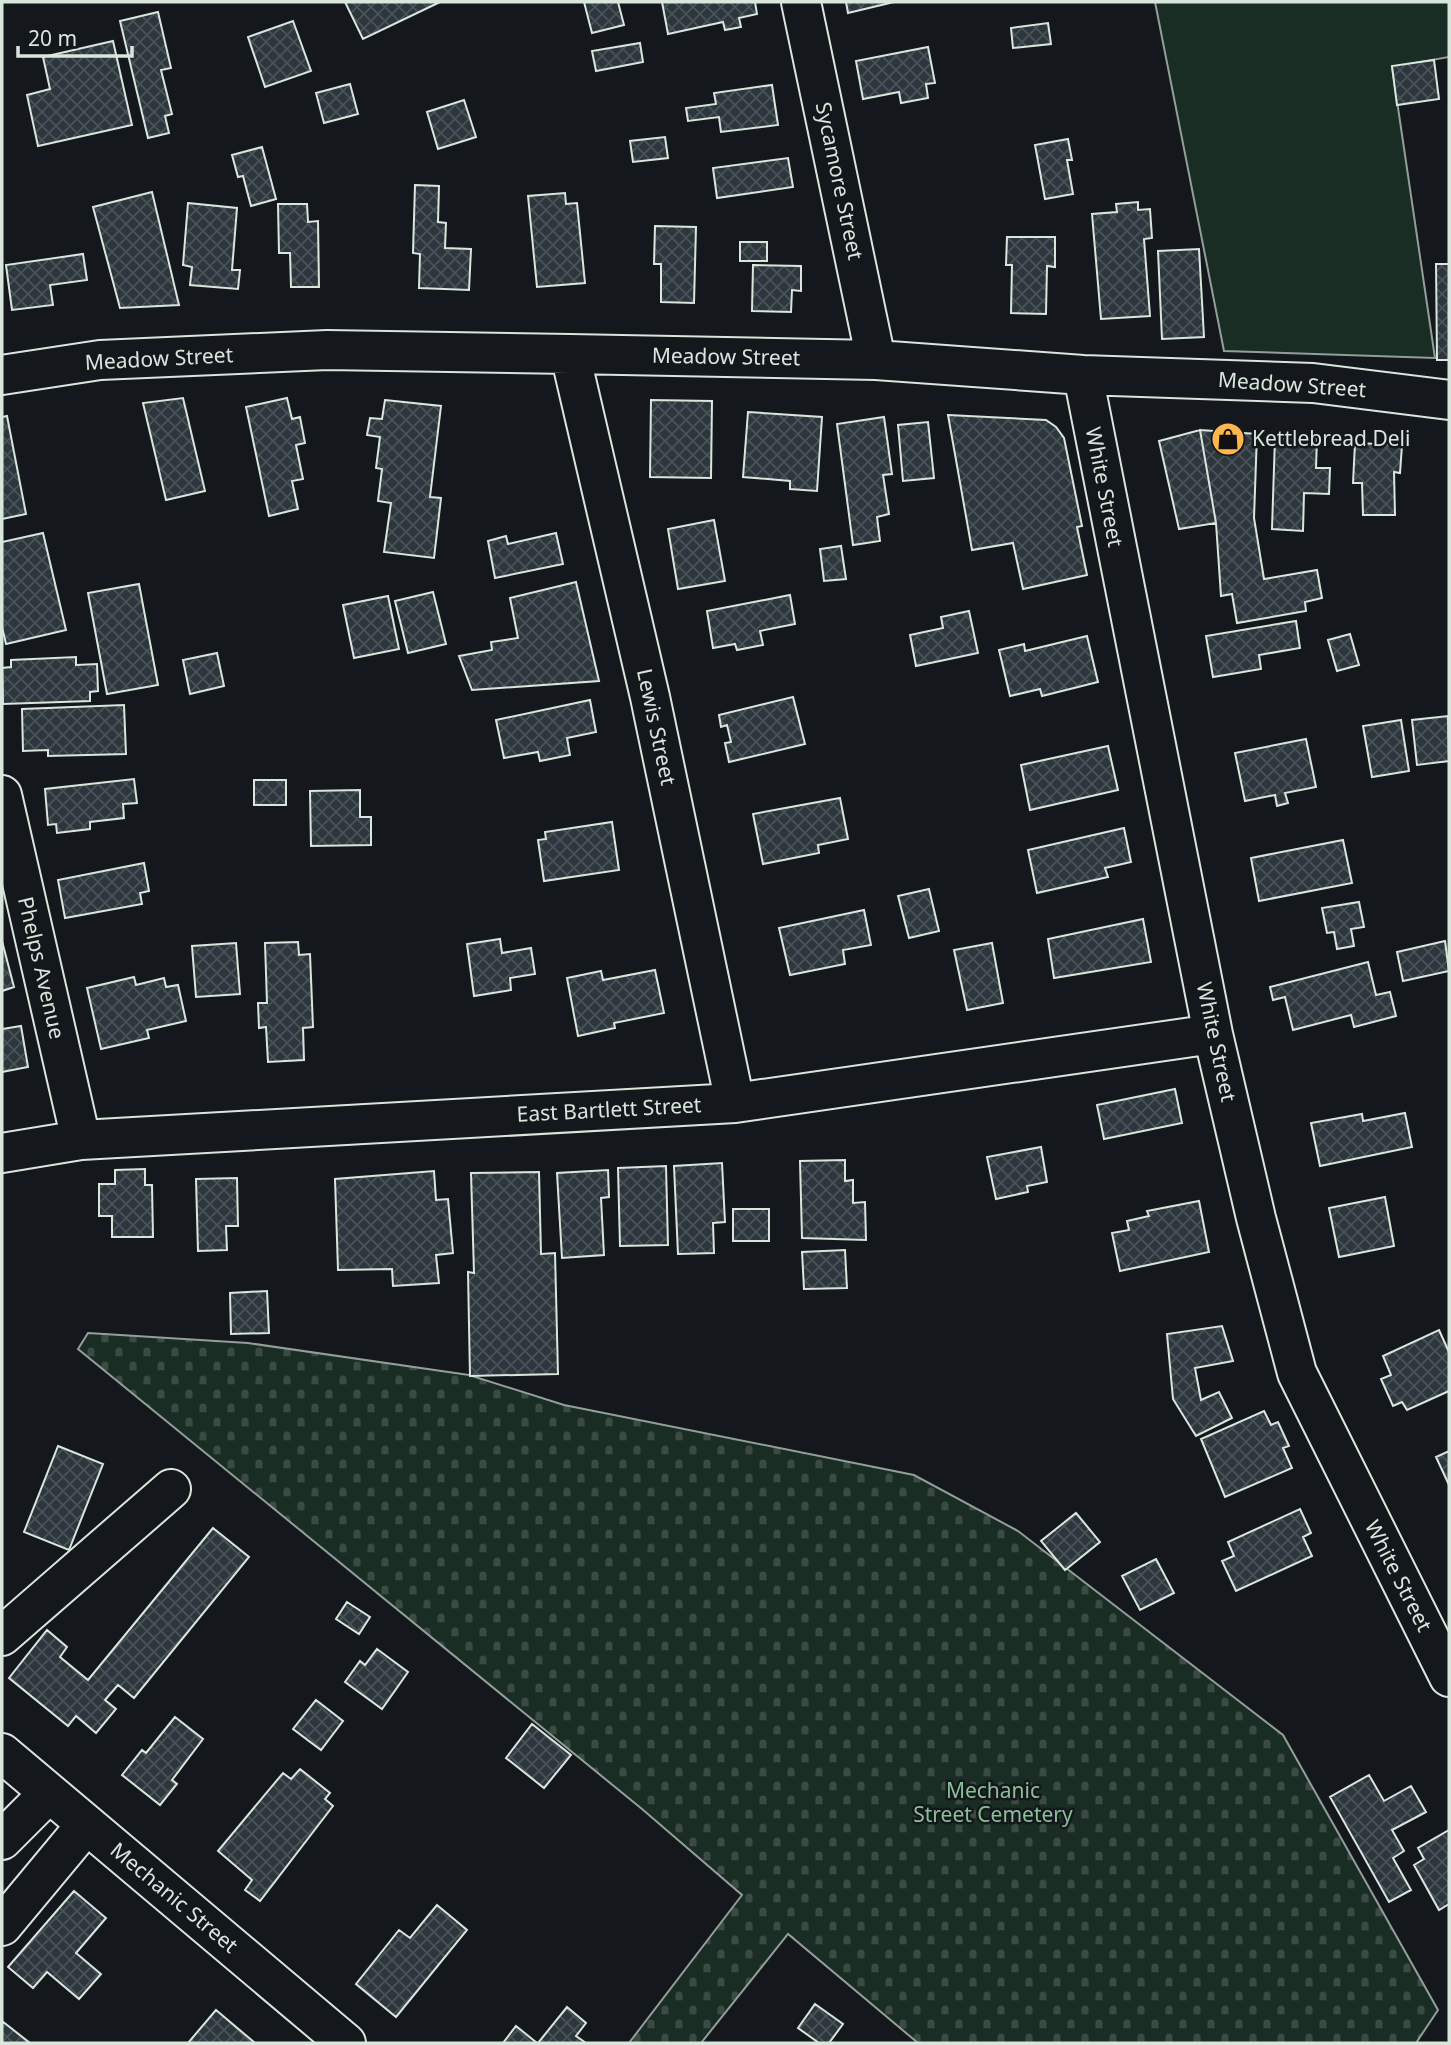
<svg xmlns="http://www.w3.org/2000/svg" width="1451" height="2045" font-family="'Noto Sans',sans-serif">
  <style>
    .cemetery { fill: url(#cemetery-stones); stroke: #939e99; stroke-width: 2 }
    .park { fill: #1a2d24; stroke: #939e99; stroke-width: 2 }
    .building { fill: url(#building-cross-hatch); stroke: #d8e6dc; stroke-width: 2 }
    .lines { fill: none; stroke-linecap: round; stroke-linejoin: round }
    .minor-casing { stroke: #d8e6dc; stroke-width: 42 }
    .minor { stroke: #14181c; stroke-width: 38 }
    .labels { text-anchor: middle; stroke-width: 5; stroke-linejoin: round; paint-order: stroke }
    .street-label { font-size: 21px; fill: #d8e6dc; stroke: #14181c }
    .poi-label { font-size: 21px; fill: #d8e6dc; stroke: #14181c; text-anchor: start }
    .park-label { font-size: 21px; fill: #8ac095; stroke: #14181c }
  </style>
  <defs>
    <pattern id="cemetery-stones" width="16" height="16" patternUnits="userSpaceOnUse" patternTransform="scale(1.75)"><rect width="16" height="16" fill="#1a2d24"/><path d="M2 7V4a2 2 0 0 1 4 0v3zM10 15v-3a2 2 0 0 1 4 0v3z" fill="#3b4b43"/></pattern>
    <pattern id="building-cross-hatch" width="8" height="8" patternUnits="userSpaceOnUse" patternTransform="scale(1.75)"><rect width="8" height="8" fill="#2c363c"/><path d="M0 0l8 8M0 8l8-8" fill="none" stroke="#4a5358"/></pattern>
  </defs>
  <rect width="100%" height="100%" fill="#14181c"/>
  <!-- cemetery -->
  <path class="cemetery" d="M 88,1333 L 248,1343 L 469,1375 L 564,1405 L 914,1475 L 1018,1531 L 1283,1735 L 1438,2010 L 1416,2043 L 918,2043 L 788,1934 L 701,2043 L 629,2043 L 742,1895 L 642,1809 L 78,1349 Z"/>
  <!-- park -->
  <path class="park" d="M 1155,2 L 1449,2 L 1449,57 L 1392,67 L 1435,358 L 1224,351 Z"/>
  <!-- building -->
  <path class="building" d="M 345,2 L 440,2 L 363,39 Z
    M 584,2 L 618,2 L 624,25 L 592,33 Z
    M 662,2 L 755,2 L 757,14 L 739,18 L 741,27 L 725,30 L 723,22 L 668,34 Z
    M 846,2 L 894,2 L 848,13 Z
    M 158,12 L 171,68 L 161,70 L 172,114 L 165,116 L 169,133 L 148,138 L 120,21 Z
    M 293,21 L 311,71 L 265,87 L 248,37 Z
    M 1048,23 L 1051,44 L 1013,48 L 1011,28 Z
    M 113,41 L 132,125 L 38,146 L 27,95 L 50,89 L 43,57 Z
    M 640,43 L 643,62 L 596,71 L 592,51 Z
    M 928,47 L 935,83 L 926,84 L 928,98 L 901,103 L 899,92 L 863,99 L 856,61 Z
    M 1434,60 L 1439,99 L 1397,105 L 1392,66 Z
    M 350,84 L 358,114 L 324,123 L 316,93 Z
    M 772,85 L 778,125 L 721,132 L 719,117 L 688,121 L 686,108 L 716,104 L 714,93 Z
    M 464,100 L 476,137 L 438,149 L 427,112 Z
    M 665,137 L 668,158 L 633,162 L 630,141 Z
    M 1068,139 L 1072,160 L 1067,160 L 1073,194 L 1045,199 L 1035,145 Z
    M 262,147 L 276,199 L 251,206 L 243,176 L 238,177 L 232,155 Z
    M 788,158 L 793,187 L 717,198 L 713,168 Z
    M 415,185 L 439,186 L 438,222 L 446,223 L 445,248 L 471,249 L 469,290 L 419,288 L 420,254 L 413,253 Z
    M 152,192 L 179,305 L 120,308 L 93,207 Z
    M 565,193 L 566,204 L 577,203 L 585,283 L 537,287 L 528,196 Z
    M 1138,202 L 1138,210 L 1150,209 L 1152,238 L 1144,239 L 1150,316 L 1101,319 L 1092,214 L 1117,212 L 1116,204 Z
    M 188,203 L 237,208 L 232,270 L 240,270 L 238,289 L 190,285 L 192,267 L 183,265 Z
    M 278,204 L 307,204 L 308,222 L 318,221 L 319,287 L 291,287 L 290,253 L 279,253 Z
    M 655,226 L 696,227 L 694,303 L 661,302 L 661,264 L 654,264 Z
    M 1007,237 L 1055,237 L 1055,267 L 1047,266 L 1046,314 L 1011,313 L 1012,265 L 1006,265 Z
    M 740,242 L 767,242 L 767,261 L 740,261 Z
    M 1199,249 L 1204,337 L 1162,339 L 1158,251 Z
    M 83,254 L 87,280 L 50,285 L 53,305 L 12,310 L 6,265 Z
    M 1436,264 L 1449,264 L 1449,360 L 1437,360 Z
    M 753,265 L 801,266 L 801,291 L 792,290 L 791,312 L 752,311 Z
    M 183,398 L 205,491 L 166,500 L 143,403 Z
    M 287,398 L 292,419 L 300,417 L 305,443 L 296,445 L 303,479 L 292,481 L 298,509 L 269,516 L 246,407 Z
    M 385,400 L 441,406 L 430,497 L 441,498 L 434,558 L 384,552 L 391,503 L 378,501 L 382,469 L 376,468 L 380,437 L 367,435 L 370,418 L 382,419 Z
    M 651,400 L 712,401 L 711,478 L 650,477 Z
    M 748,412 L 822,417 L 817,491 L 790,489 L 790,481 L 743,477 Z
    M 948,415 L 1046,420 L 1056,427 L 1064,438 L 1082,526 L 1077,527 L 1087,575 L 1023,589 L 1013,543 L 972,550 Z
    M 7,416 L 26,514 L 2,519 L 2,417 Z
    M 884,417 L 892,474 L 883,475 L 889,514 L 877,517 L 880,541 L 853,545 L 837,424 Z
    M 928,422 L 934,478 L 903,481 L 898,425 Z
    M 1200,430 L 1257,434 L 1254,518 L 1264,579 L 1317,570 L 1322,598 L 1305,602 L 1306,611 L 1237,623 L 1232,594 L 1221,596 L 1216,523 Z
    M 1200,430 L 1216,523 L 1179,529 L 1159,441 Z
    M 1275,437 L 1317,438 L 1316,468 L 1330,468 L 1329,494 L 1304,493 L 1303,531 L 1272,529 Z
    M 1355,443 L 1402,445 L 1400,473 L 1394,472 L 1395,515 L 1363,515 L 1362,483 L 1353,483 Z
    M 714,520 L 725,581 L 678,589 L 668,529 Z
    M 43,533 L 66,630 L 6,644 L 2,627 L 2,542 Z
    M 556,533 L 563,564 L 495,578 L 488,541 L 506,536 L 508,544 Z
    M 841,546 L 846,579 L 824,581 L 820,549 Z
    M 576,582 L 599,681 L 472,690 L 459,656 L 492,650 L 491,642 L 518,638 L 510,598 Z
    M 139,584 L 158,685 L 107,694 L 88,593 Z
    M 433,592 L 446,644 L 408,653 L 395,601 Z
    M 790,595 L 795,624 L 760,631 L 763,645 L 737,650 L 735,644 L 713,648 L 707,611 Z
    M 388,596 L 399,649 L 354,658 L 343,605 Z
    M 969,611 L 978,653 L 916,666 L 910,635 L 943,628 L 941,617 Z
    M 1296,621 L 1300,648 L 1259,655 L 1261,669 L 1213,677 L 1206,636 Z
    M 1350,634 L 1359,665 L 1337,671 L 1328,640 Z
    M 1087,636 L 1098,682 L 1042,696 L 1040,689 L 1010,696 L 999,650 L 1024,644 L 1025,651 Z
    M 217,653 L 224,686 L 190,694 L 183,660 Z
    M 76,657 L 76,665 L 97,664 L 98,691 L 90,692 L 90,701 L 3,704 L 2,668 L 11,667 L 11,660 Z
    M 793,697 L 805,744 L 729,762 L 725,743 L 731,742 L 727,725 L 721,727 L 719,715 Z
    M 590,700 L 596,732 L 567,738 L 570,755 L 540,761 L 538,752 L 504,758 L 496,720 Z
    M 124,705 L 126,754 L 48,756 L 48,750 L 23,751 L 22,709 Z
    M 1448,716 L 1449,761 L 1417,765 L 1412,720 Z
    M 1401,720 L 1409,771 L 1372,777 L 1363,726 Z
    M 1306,739 L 1316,787 L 1285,793 L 1288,803 L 1277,806 L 1275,795 L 1245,801 L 1235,753 Z
    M 1108,746 L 1118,790 L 1030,810 L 1021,765 Z
    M 134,779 L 137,803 L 123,804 L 124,818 L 90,822 L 90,829 L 57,833 L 56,824 L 48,825 L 45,789 Z
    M 254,780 L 286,780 L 286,805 L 254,805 Z
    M 360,790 L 360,817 L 371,817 L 371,845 L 311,846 L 310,791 Z
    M 840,798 L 848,839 L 818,845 L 819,853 L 763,864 L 753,814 Z
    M 612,822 L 619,870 L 544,881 L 538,840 L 546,839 L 545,832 Z
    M 1124,828 L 1131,862 L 1105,868 L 1108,877 L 1037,893 L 1028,850 Z
    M 1343,840 L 1352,883 L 1259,901 L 1251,858 Z
    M 144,863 L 149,891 L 140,893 L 142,904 L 65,918 L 58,880 Z
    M 929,889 L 939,931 L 909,938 L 898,896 Z
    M 1359,902 L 1364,927 L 1351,929 L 1354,946 L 1337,949 L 1334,932 L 1327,933 L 1322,908 Z
    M 864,910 L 871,945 L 843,950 L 845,964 L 790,975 L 779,928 Z
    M 1143,919 L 1151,962 L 1054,978 L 1048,939 Z
    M 500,939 L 502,953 L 531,948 L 535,974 L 510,978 L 511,990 L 474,996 L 467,944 Z
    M 2,941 L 14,987 L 2,991 Z
    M 1445,941 L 1449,971 L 1403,981 L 1397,952 Z
    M 298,942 L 299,955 L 310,954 L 313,1027 L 303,1028 L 304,1060 L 268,1062 L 266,1027 L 259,1028 L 258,1003 L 267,1003 L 265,943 Z
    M 236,943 L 240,994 L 196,997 L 192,946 Z
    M 992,943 L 1003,1003 L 967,1010 L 954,950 Z
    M 1368,962 L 1376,995 L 1390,992 L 1396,1016 L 1354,1027 L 1351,1015 L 1293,1030 L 1285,997 L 1273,1000 L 1270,987 Z
    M 655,970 L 664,1013 L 614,1023 L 615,1028 L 578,1036 L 567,978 L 601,971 L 603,980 Z
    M 134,977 L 136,985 L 164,978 L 166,987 L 178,985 L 186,1021 L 147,1030 L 149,1038 L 101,1049 L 87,988 Z
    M 21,1026 L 28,1067 L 2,1072 L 2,1029 Z
    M 1175,1089 L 1182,1123 L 1104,1139 L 1097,1105 Z
    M 1405,1113 L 1412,1147 L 1320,1166 L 1311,1123 L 1362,1114 L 1363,1121 Z
    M 1041,1147 L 1047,1182 L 1027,1186 L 1028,1192 L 996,1199 L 987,1157 Z
    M 845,1160 L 845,1181 L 853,1180 L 853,1203 L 865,1202 L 866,1240 L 802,1238 L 800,1161 Z
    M 722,1163 L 725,1222 L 713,1223 L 714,1253 L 678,1254 L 674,1166 Z
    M 666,1166 L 668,1245 L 620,1246 L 618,1168 Z
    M 145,1169 L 145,1185 L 152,1185 L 153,1237 L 112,1237 L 112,1216 L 99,1216 L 99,1184 L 115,1184 L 115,1170 Z
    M 608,1170 L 609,1197 L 601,1198 L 604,1255 L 562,1258 L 557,1173 Z
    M 434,1171 L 436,1200 L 448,1199 L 453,1253 L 436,1255 L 439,1283 L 393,1286 L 392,1269 L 338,1270 L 335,1179 Z
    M 539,1172 L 541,1254 L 555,1253 L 558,1374 L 470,1376 L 468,1272 L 474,1273 L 471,1173 Z
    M 237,1178 L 238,1226 L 226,1226 L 227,1250 L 198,1251 L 196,1179 Z
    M 1385,1197 L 1394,1246 L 1339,1257 L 1329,1208 Z
    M 1199,1201 L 1209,1252 L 1120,1271 L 1112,1233 L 1129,1230 L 1127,1221 L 1149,1216 L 1147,1211 Z
    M 733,1209 L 769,1209 L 769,1241 L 733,1241 Z
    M 845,1250 L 847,1288 L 804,1289 L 802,1252 Z
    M 267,1291 L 269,1333 L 231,1334 L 230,1293 Z
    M 1222,1326 L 1233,1361 L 1195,1368 L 1201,1400 L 1219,1392 L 1232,1418 L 1196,1436 L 1173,1399 L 1167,1334 Z
    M 1439,1330 L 1449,1352 L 1449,1391 L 1407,1410 L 1402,1402 L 1393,1406 L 1381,1379 L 1391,1375 L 1383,1356 Z
    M 1264,1411 L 1271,1425 L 1278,1422 L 1289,1446 L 1283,1448 L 1292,1468 L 1225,1497 L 1201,1439 Z
    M 58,1446 L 103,1464 L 69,1550 L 24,1532 Z
    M 1449,1451 L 1449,1485 L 1436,1457 Z
    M 1300,1509 L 1311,1533 L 1303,1537 L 1312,1556 L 1236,1591 L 1222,1561 L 1234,1556 L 1228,1542 Z
    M 1076,1513 L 1100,1542 L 1065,1570 L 1041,1541 Z
    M 213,1528 L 249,1557 L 134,1698 L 118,1685 L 105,1700 L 116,1709 L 96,1733 L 76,1716 L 68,1726 L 9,1678 L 47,1630 L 67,1647 L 60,1657 L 88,1680 Z
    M 1156,1559 L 1174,1593 L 1140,1610 L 1122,1576 Z
    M 347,1602 L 370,1617 L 359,1634 L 336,1619 Z
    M 377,1649 L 408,1672 L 382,1709 L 345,1682 L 360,1661 L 365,1665 Z
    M 316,1700 L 343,1721 L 321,1750 L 293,1729 Z
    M 175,1717 L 203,1739 L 172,1780 L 177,1784 L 160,1805 L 122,1775 L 142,1750 L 146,1753 Z
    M 532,1724 L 571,1755 L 544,1788 L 506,1758 Z
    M 300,1769 L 330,1793 L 325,1799 L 333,1806 L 260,1901 L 245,1890 L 252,1880 L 218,1851 L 283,1773 L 291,1779 Z
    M 1369,1775 L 1384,1801 L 1411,1786 L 1426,1812 L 1392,1830 L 1404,1851 L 1393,1858 L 1411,1890 L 1389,1902 L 1330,1797 Z
    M 1449,1830 L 1449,1904 L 1439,1910 L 1414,1865 L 1424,1859 L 1418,1848 Z
    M 74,1891 L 106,1918 L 76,1953 L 101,1974 L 79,1999 L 47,1972 L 33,1988 L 8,1967 Z
    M 437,1905 L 467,1930 L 396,2017 L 356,1984 L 399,1930 L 410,1938 Z
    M 815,2004 L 843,2024 L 829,2043 L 819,2043 L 798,2028 Z
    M 567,2007 L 586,2023 L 576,2036 L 586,2043 L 538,2043 Z
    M 216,2010 L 255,2043 L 188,2043 Z
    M 2,2021 L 30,2043 L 2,2043 Z
    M 516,2026 L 537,2043 L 503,2043 Z"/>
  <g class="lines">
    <defs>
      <path id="minor" d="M 801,2 L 876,360
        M 570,354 L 650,697 L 735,1103
        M 2,375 L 100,360 L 327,350 L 570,354 L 876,360 L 1083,375 L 1313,383 L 1449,400
        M 1083,375 L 1213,1034 L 1256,1218 L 1297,1373 L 1449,1677
        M 2,795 L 81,1140
        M 2,1153 L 81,1140 L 735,1103 L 1213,1034
        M 2,1636 L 171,1489
        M 2,1753 L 346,2043
        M 2,1840 L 49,1793
        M 2,1926 L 86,1825"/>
    </defs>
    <!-- minor casing -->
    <use href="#minor" class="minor-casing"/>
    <!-- minor -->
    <use href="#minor" class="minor"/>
  </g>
  <!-- icons -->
  <defs>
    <symbol id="shop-disc" viewBox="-11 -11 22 22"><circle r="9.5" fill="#ffb74d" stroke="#14181c"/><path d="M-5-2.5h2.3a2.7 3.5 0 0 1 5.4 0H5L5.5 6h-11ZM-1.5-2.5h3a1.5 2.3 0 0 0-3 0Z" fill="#111"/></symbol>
  </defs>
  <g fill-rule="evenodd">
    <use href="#shop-disc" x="1209" y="420" width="38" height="38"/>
  </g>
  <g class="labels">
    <!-- street labels -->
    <g class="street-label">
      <text transform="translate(839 181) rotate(78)" y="7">Sycamore Street</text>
      <text transform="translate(726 357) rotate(1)" y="7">Meadow Street</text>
      <text transform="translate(159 359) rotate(-3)" y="7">Meadow Street</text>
      <text transform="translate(1292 385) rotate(4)" y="7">Meadow Street</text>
      <text transform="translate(1104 487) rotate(79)" y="7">White Street</text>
      <text transform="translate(656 727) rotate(78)" y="7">Lewis Street</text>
      <text transform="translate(41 968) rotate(77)" y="7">Phelps Avenue</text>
      <text transform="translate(1216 1042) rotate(78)" y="7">White Street</text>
      <text transform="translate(609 1110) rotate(-3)" y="7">East Bartlett Street</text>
      <text transform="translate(1398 1576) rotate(63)" y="7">White Street</text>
      <text transform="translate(174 1898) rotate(40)" y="7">Mechanic Street</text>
    </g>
    <!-- poi labels -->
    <g class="poi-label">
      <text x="1252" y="446">Kettlebread Deli</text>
    </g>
    <!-- park labels -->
    <g class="park-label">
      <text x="993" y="1798">Mechanic<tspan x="993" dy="24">Street Cemetery</tspan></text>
    </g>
  </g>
  <!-- border -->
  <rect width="1451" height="2045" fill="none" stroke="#d8e6dc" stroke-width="7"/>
  <!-- scale -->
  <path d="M18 46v10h114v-10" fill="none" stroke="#d8e6dc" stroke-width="3.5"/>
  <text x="28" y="46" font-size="21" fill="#d8e6dc" stroke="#14181c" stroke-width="5" paint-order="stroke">20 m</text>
</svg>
